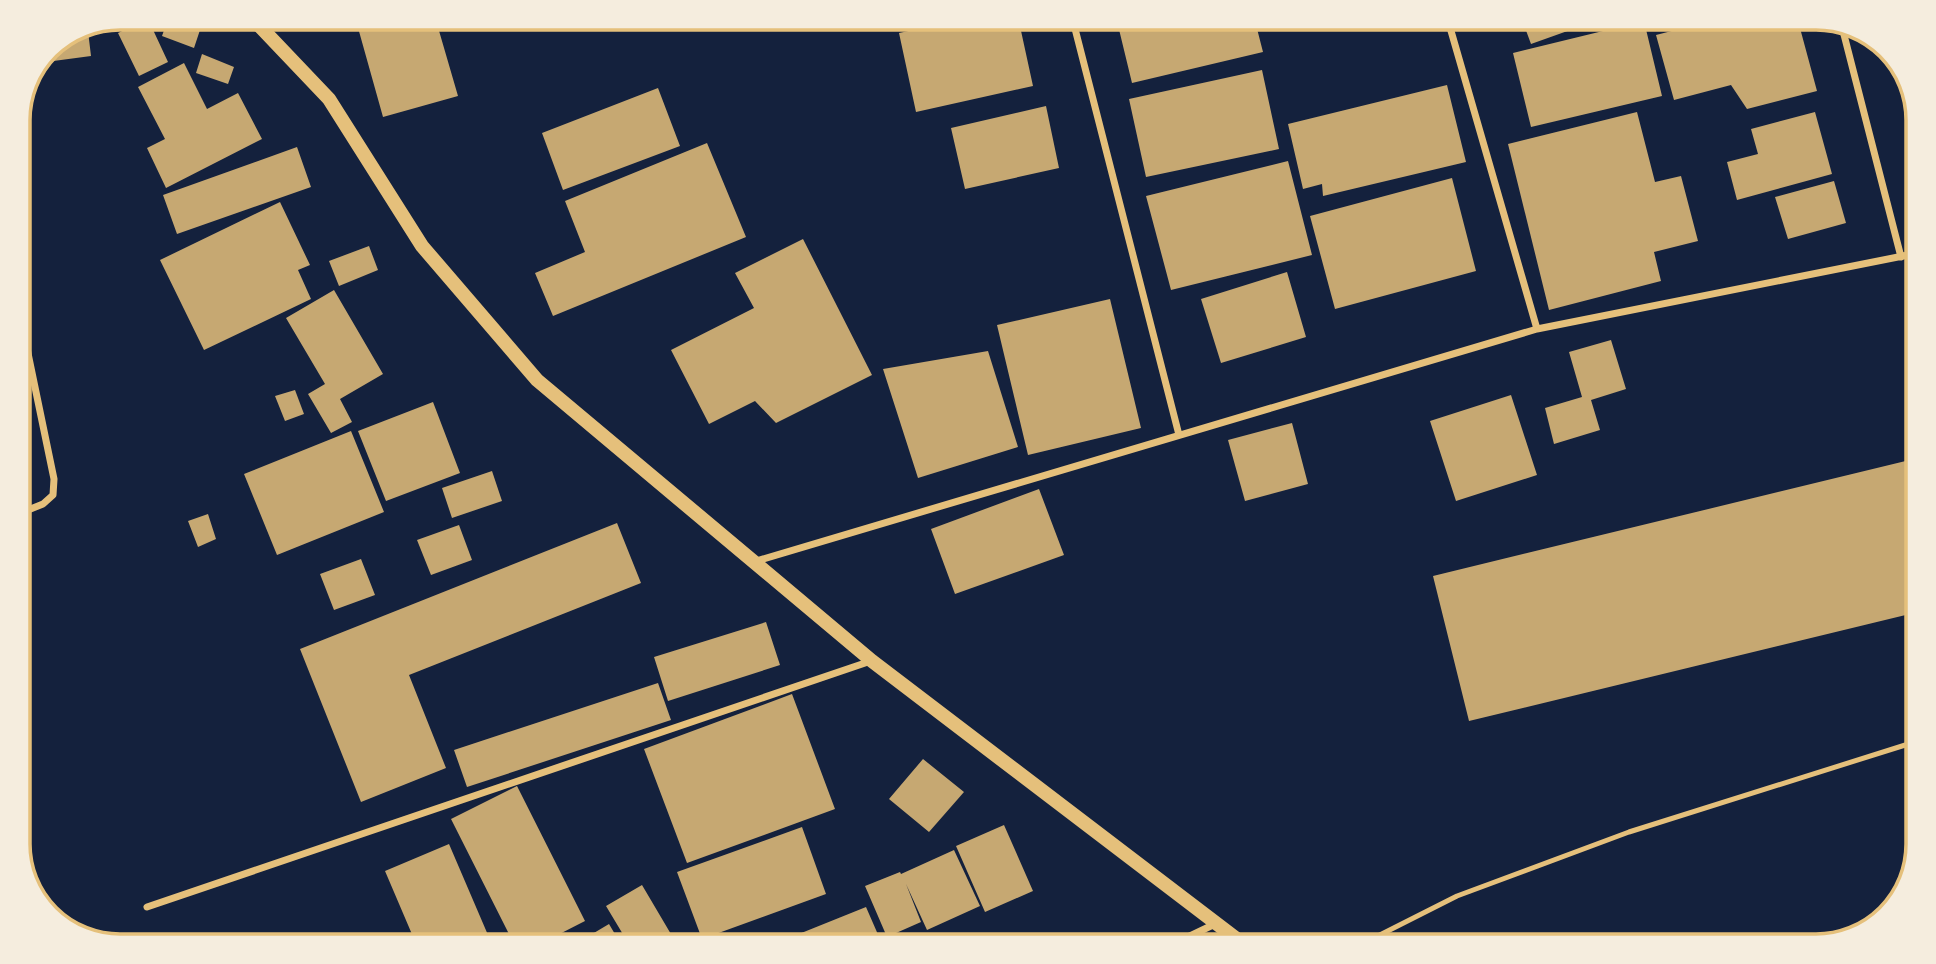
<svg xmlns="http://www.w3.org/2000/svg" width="1936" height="964" font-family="'Work Sans',sans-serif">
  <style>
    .building { fill: #c6a872 }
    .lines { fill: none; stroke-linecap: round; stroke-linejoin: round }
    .service { stroke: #e5c07b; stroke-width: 5 }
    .minor { stroke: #e5c07b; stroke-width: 7 }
    .secondary { stroke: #e5c07b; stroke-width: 14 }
    .rim { fill: none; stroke: #e5c07b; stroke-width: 3.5 }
  </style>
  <rect width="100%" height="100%" fill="#14213d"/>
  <!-- building -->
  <path class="building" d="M 355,17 L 435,17 L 458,96 L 383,117 Z
    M 975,17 L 1018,17 L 1033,86 L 916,112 L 899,33 Z
    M 1116,17 L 1254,17 L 1263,52 L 1132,83 Z
    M 1521,17 L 1604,17 L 1604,18 L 1531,44 Z
    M 1726,17 L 1797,17 L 1817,91 L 1747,109 L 1731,85 L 1674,100 L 1656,35 Z
    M 148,19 L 168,62 L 139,76 L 118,33 Z
    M 168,19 L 200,30 L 194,48 L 162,36 Z
    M 1644,21 L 1662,96 L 1531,127 L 1513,53 Z
    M 88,31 L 91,56 L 46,62 L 45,54 L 48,47 Z
    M 202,54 L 234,67 L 228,84 L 196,73 Z
    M 184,63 L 207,109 L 238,93 L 262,139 L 166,188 L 147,148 L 165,139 L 138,87 Z
    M 1262,70 L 1279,149 L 1146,177 L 1129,99 Z
    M 1447,85 L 1466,162 L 1323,196 L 1322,184 L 1303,189 L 1288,124 Z
    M 658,88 L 680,146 L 563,190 L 542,133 Z
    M 1046,106 L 1059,168 L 965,189 L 951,128 Z
    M 1637,112 L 1655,182 L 1681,176 L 1698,241 L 1654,252 L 1661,281 L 1549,310 L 1508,144 Z
    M 1815,112 L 1832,174 L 1737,200 L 1727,162 L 1758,154 L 1751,129 Z
    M 707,143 L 746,237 L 553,316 L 535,273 L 585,252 L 565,201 Z
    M 297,147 L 311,187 L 177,234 L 163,195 Z
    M 1288,161 L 1312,255 L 1171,290 L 1146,196 Z
    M 1452,178 L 1476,271 L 1335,309 L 1310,216 Z
    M 1834,181 L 1846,223 L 1788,239 L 1775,197 Z
    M 280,202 L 310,265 L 298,270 L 311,299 L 204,350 L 160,260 Z
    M 803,239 L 872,375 L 776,423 L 755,401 L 709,424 L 671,350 L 754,308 L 735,273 Z
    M 369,246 L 378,270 L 339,286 L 329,261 Z
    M 1287,272 L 1306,337 L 1221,363 L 1201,299 Z
    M 334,290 L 383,374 L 340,399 L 352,422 L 331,433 L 308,394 L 325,384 L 286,318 Z
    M 1110,299 L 1141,428 L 1028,455 L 997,325 Z
    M 1611,340 L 1626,389 L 1591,400 L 1600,430 L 1554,444 L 1545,408 L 1582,397 L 1569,352 Z
    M 988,351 L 1018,447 L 918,478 L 883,369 Z
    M 295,390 L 304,414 L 285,421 L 275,396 Z
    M 1511,395 L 1537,475 L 1456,501 L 1430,421 Z
    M 433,402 L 460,473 L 386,501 L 358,431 Z
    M 1292,423 L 1308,484 L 1245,501 L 1228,440 Z
    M 351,431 L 384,512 L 277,555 L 244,474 Z
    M 1918,458 L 1918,612 L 1469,721 L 1433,576 Z
    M 492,471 L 502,501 L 452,518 L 442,488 Z
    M 1039,489 L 1064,555 L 955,594 L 931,529 Z
    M 208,514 L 216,539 L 198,547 L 188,521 Z
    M 617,523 L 641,583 L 409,675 L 446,768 L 361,802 L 300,649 Z
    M 459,525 L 472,560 L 431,575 L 417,540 Z
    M 361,559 L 375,595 L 334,610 L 320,574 Z
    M 766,622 L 780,665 L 668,701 L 654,657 Z
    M 658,683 L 671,720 L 467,787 L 454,750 Z
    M 792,694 L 835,809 L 687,863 L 644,749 Z
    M 923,759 L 964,792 L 929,832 L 889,799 Z
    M 517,786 L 585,921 L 536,946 L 515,946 L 451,819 Z
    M 1004,825 L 1033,891 L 985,912 L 956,846 Z
    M 802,827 L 826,894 L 702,939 L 677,872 Z
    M 449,844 L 488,935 L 459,946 L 417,946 L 385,871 Z
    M 954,850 L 980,906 L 927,930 L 906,884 L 921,922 L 887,937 L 865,886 L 900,872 L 901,874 Z
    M 642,885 L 678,946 L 630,946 L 606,906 Z
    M 866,907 L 883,946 L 769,946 Z
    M 609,924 L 622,946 L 572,946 Z"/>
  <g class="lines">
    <!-- service -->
    <path class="service" d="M 1358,946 L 1457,896 L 1629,832 L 1918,741"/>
    <!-- minor -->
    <path class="minor" d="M 1072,17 L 1179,435
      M 1447,17 L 1537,329
      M 1841,23 L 1901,257
      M 18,305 L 54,479 L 53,495 L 43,504 L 18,514
      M 753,562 L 1537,329 L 1918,253
      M 147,907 L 871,661
      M 1169,946 L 1215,924"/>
    <!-- secondary -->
    <path class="secondary" d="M 251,17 L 329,99 L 422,246 L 537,380 L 872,661 L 1246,946"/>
  </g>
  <!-- crop -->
  <path d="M0 0H1936V964H0ZM120 30H1816A90 90 0 0 1 1906 120V844A90 90 0 0 1 1816 934H120A90 90 0 0 1 30 844V120A90 90 0 0 1 120 30Z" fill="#f5edde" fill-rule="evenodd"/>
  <path class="rim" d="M120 30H1816A90 90 0 0 1 1906 120V844A90 90 0 0 1 1816 934H120A90 90 0 0 1 30 844V120A90 90 0 0 1 120 30Z"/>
</svg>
